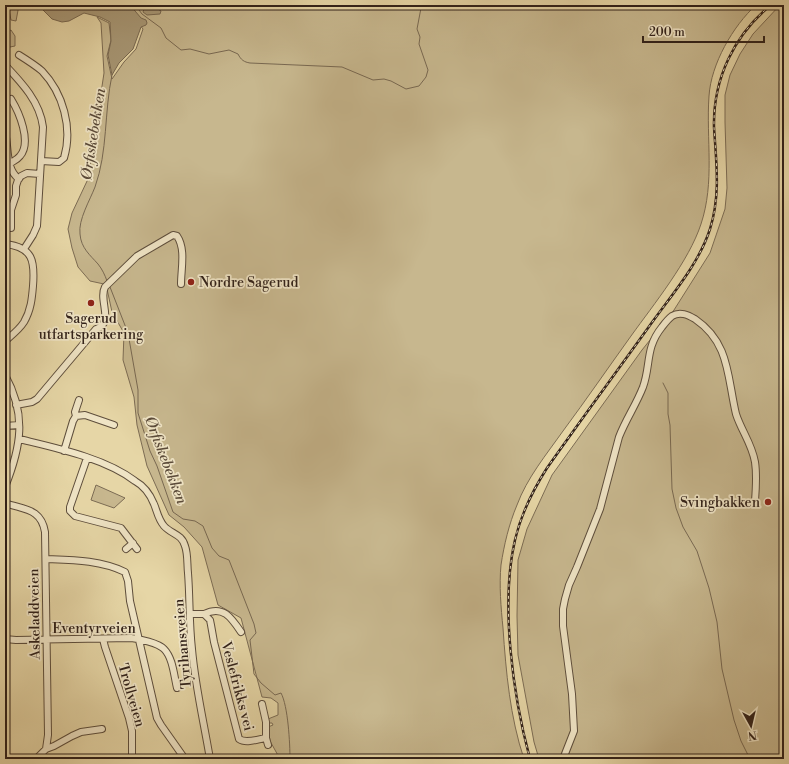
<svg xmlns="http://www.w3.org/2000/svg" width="789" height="764" font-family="'Libre Bodoni',serif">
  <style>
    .green { fill: #c7b78e; stroke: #7c6c54 }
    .water { fill: #a89876; stroke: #786851 }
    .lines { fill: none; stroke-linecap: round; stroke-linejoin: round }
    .stream { stroke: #786851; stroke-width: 1 }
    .minor-casing { stroke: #5e4e3c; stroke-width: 8 }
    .minor { stroke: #efe4c5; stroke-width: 6 }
    .rail-casing { stroke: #312119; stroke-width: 2.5 }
    .rail { stroke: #efe4c5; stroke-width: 1; stroke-dasharray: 3; stroke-linecap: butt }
    .poi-dot { fill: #8f2418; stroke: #efe4c5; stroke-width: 1.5 }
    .labels { text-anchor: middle; stroke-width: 3.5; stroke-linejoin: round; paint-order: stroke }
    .poi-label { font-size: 14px; fill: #312119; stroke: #efe4c5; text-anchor: start }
    .street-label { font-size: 14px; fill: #312119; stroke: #efe4c5 }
    .water-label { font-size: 15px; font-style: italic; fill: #5b4b3a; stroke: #efe4c5 }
  </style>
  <rect width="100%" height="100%" fill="#e6d6a6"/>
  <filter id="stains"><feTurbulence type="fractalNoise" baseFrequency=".005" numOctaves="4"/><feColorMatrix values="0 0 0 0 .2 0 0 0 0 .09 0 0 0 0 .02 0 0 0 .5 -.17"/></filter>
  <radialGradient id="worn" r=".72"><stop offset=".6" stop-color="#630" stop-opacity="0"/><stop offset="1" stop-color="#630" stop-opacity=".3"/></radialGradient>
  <!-- green -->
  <path class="green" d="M 8,5 L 19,5 L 16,21 L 11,20 Z
    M 124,5 L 756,5 C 733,26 711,64 709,96 C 706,139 715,182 701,224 C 689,261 654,304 631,336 C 608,368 586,400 563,431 C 546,455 527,478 517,505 C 509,524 504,545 501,565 C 499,585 501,608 503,628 C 506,672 510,717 524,759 L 280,759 L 270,741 L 268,727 L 273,725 L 272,723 L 268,723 L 268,719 L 278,715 L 278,703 L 271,698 L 262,697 L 241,618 L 218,605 L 202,547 L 184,527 L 169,515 L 147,466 L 137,425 L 134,397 L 123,360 L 124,333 L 112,312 L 107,289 L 104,284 L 90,281 L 78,267 L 72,248 L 68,229 L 72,213 L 88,179 L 104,73 L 101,23 L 97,17 L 109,23 L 111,40 L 107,56 L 112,79 L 124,62 L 136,49 L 143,29 Z
    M 780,5 L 784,5 L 784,759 L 539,759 L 534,742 L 518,655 L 517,616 L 518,560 L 527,529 L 552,475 L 642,350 L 674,310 L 710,253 L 725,209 L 727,188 L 725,122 L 725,95 L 730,75 L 740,54 L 753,34 Z
    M 11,30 L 15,36 L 15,46 L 5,48 L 5,33 Z
    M 96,485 L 125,498 L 114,508 L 91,500 Z"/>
  <!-- water -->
  <path class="water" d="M 38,5 L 130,5 L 141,18 L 146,20 L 147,23 L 146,25 L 141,27 L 133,49 L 119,63 L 112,75 L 108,55 L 111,41 L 110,22 L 100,17 L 84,13 L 69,21 L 62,22 L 52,19 Z
    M 140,5 L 151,5 L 161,11 L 160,14 L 147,15 L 143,12 L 144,9 Z"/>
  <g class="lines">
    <!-- stream -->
    <path class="stream" d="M 141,6 L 139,10 L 142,14 L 161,28 L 166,38 L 181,50 L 190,49 L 209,54 L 229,50 L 238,54 C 241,60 244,62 250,63 L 342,67 L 373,80 L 384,79 L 391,81 L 406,89 L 419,86 L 426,77 L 428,70 L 419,44 L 420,37 L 417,29 L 421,8 L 420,5
      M 107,281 C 105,275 102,269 98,264 C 90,255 81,248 80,234 C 78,220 90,200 95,187 C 108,151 104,112 112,75
      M 110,287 L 128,333 L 138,390 L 138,413 L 150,451 L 157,466 L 173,512 L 183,519 L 195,521 L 203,526 L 212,548 L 219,556 L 229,560 L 254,624 L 256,633 L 250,640 L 254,674 L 261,683 L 275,695 L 281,693 C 288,706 290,743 290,759
      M 663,383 L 668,393 L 668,414 L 670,425 L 672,489 L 676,508 L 683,527 L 697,551 L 709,588 L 717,622 L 722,669 L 734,720 L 741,741 L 750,759"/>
    <defs>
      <path id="minor" d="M 19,55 C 27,60 35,65 42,71 C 63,93 73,128 64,158 L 59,162 L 41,161
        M 5,65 C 22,83 40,102 43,127 L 37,226 L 33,235 L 24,249
        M 5,132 C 9,147 5,169 19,179
        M 9,164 C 13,161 17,160 20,156 C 32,142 19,112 11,99
        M 11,228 L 11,210 L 16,195 L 16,186 L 18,180 L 21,176 L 27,173 L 40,174
        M 5,244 C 33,247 35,261 33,286 C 32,298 31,310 24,322 C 19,330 12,335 5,341
        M 5,375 C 27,415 21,447 5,487
        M 16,405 L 32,402 L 37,399 L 96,329 C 115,323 98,300 105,287 L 137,256 L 173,235 L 177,236 C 186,249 181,269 181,284
        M 76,416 L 85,415 L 114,425
        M 5,426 L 19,425
        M 19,439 C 56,448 105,458 135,481 C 144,486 150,494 154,504 C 157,511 158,519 164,526 C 171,534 182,534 185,546 C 188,554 187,564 188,573 C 190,598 189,623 192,649 C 195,685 204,723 210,759
        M 64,451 L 73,421 L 76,416 L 75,412 L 79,400
        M 87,458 L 70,507 L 70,511 L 75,516 L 121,528 L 137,549
        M 5,503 C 24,510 41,508 45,532 L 48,735 L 46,749
        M 126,549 L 133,543
        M 46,559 C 72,560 100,560 125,572 L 128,581 L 130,601 L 157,718 L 161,725 L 185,759
        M 190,614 L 204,614 L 210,620 L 211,625 L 214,642 L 239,739 C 246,744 258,739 266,738
        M 204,614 C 223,605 231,617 241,632
        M 5,639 L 16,640 L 131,638 C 140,639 158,643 164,649 C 173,658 174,676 177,688
        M 103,639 L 105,647 L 129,718 L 132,731 L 132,759
        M 262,704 L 266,722 L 266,738 L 268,745
        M 36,759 L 46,749 L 54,746 L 72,736 L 81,732 L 102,729
        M 563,759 L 574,731 L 572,694 L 563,626 L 563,609 L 565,599 L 569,585 L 577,567 L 600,509 L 619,437 C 626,419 636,405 643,387 C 651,365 645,348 662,327 C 665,323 668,319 672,316 C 680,311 688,315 695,319 C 730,343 727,376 736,414 C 741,430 752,444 755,462 C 757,475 756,488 755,501"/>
    </defs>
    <!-- minor casing -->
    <use href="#minor" class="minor-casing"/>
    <!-- minor -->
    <use href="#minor" class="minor"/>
    <defs>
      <path id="rail" d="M 530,759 C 513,696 500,604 515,540 C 521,514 533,490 547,468 C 582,418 618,370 653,321 C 674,292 699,263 710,229 C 721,194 716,161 714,127 C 713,79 734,35 771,5"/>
    </defs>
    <!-- rail casing -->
    <use href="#rail" class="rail-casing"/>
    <!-- rail -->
    <use href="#rail" class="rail"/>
  </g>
  <!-- markers -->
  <g class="poi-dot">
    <circle cx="191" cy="282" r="4"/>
    <circle cx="91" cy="303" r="4"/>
    <circle cx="768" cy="502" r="4"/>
  </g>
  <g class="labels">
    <!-- poi labels -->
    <g class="poi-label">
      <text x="199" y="287">Nordre Sagerud</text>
      <text x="91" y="323" text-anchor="middle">Sagerud<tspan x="91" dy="16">utfartsparkering</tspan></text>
      <text x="760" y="507" text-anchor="end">Svingbakken</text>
    </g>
    <!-- street labels -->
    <g class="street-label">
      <text transform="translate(34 614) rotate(-91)" y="5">Askeladdveien</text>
      <text x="94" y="633">Eventyrveien</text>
      <text transform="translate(182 644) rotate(-95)" y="5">Tyrihansveien</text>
      <text transform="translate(238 686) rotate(75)" y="5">Veslefrikks vei</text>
      <text transform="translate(132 695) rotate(74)" y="5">Trollveien</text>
    </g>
    <!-- water labels -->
    <g class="water-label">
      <text transform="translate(93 134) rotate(-81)" y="5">Ørfiskebekken</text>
      <text transform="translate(166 460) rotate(69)" y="5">Ørfiskebekken</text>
    </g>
  </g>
  <!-- margin -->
  <rect width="789" height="764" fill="none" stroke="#e6d6a6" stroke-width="20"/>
  <rect x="6" y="6" width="777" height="752" fill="none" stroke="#312119" stroke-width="2"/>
  <rect x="10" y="10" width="769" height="744" fill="none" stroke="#312119"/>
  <!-- north arrow -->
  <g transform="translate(751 726) rotate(172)" stroke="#efe4c5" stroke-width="3" paint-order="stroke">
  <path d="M0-3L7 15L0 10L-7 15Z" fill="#312119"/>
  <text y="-6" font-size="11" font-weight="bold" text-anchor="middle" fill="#312119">N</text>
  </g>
  <!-- scale -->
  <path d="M643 36v6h121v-6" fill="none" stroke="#312119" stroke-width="2"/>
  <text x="649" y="36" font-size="12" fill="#312119" stroke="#efe4c5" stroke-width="3" paint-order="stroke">200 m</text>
  <rect width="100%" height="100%" filter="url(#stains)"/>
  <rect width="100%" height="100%" fill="url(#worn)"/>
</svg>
